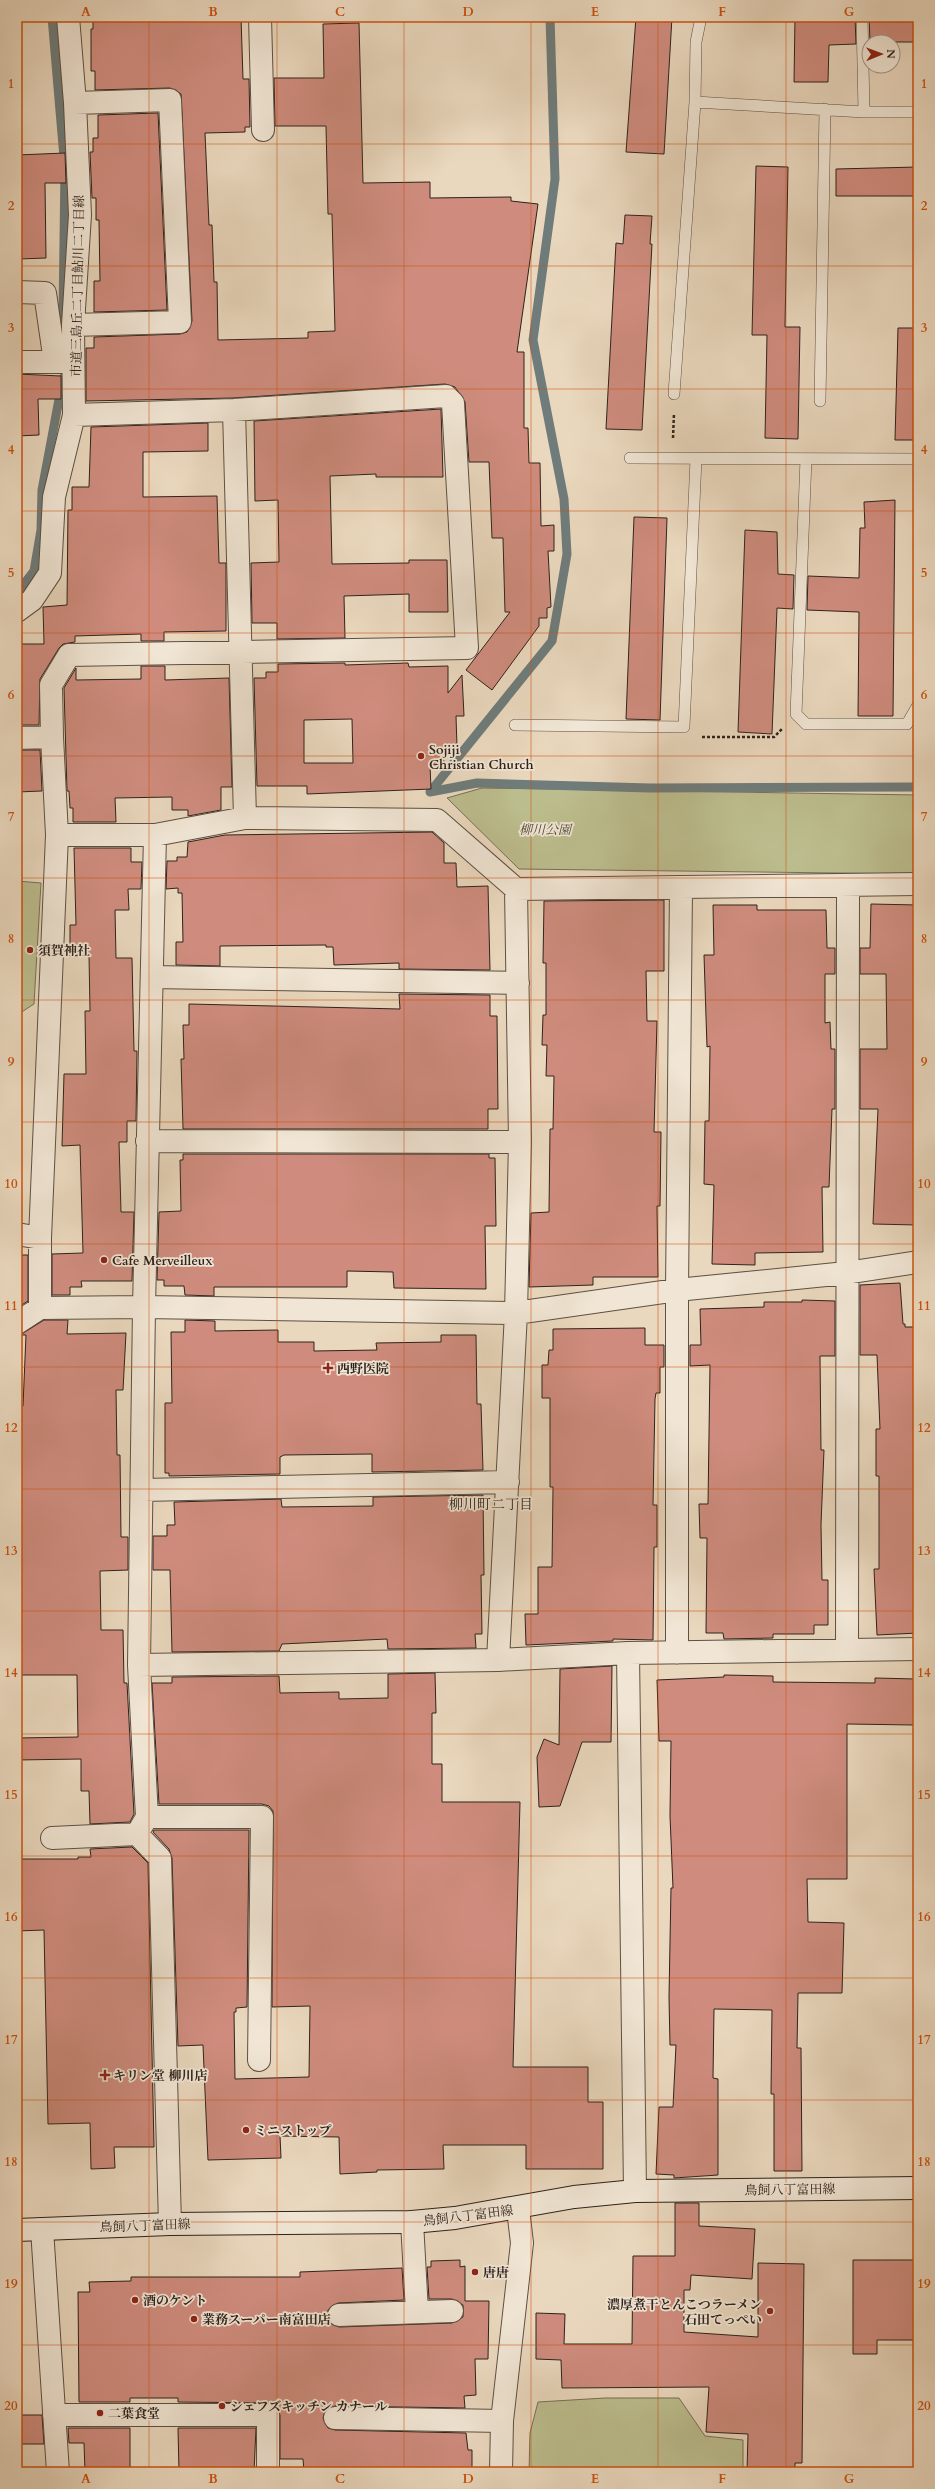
<svg xmlns="http://www.w3.org/2000/svg" width="935" height="2489" font-family="Cardo,'Noto Serif JP',serif">
  <style>
    .green { fill: #bcbd8e; stroke: #757055 }
    .lines { fill: none; stroke-linecap: round; stroke-linejoin: round }
    .stream { stroke: #6f7c7b; stroke-width: 9 }
    .building { fill: #cf8c7e; stroke: #2e221c; fill-rule: evenodd }
    .service-casing { stroke: #5d5044; stroke-width: 12 }
    .minor-casing { stroke: #5d5044; stroke-width: 24 }
    .tertiary-casing { stroke: #5d5044; stroke-width: 24 }
    .secondary-casing { stroke: #2e221c; stroke-width: 24 }
    .path { stroke: #2e221c; stroke-width: 2.5; stroke-dasharray: 3 2; stroke-linecap: butt }
    .service { stroke: #f1e6d5; stroke-width: 11 }
    .minor { stroke: #f1e6d5; stroke-width: 22 }
    .tertiary { stroke: #f1e6d5; stroke-width: 22 }
    .secondary { stroke: #f1e6d5; stroke-width: 22 }
    .grid { fill: none; stroke: #cc510e; stroke-width: 1; stroke-opacity: 0.55 }
    .poi-dot { fill: #8f2418; stroke: #f1e6d5; stroke-width: 1.5 }
    .labels { text-anchor: middle; stroke-width: 3.5; stroke-linejoin: round; paint-order: stroke }
    .street-label { font-size: 13px; fill: #2e221c; stroke: #f1e6d5 }
    .poi-label { font-size: 13px; font-weight: bold; fill: #2e221c; stroke: #f1e6d5; text-anchor: start }
    .park-label { font-size: 13px; font-style: italic; fill: #524938; stroke: #f1e6d5 }
    .neighbourhood-label { font-size: 14px; fill: #2e221c; stroke: #f1e6d5 }
    .neatline { fill: none; stroke: #cc510e; stroke-width: 1.5 }
    .grid-label { font-size: 13px; text-anchor: middle; font-weight: bold; fill: #cc510e }
  </style>
  <rect width="100%" height="100%" fill="#ead8be"/>
  <filter id="stains"><feTurbulence type="fractalNoise" baseFrequency=".005" numOctaves="4"/><feColorMatrix values="0 0 0 0 .2 0 0 0 0 .09 0 0 0 0 .02 0 0 0 .5 -.17"/></filter>
  <radialGradient id="worn" r=".72"><stop offset=".6" stop-color="#630" stop-opacity="0"/><stop offset="1" stop-color="#630" stop-opacity=".3"/></radialGradient>
  <!-- green -->
  <path class="green" d="M 482,788 L 918,795 L 918,874 L 519,869 L 447,798 Z
    M 17,881 L 41,883 L 34,1004 L 17,1015 Z
    M 605,2398 L 679,2398 L 705,2436 L 743,2440 L 743,2472 L 529,2472 L 530,2433 L 538,2402 Z"/>
  <g class="lines">
    <!-- stream -->
    <path class="stream" d="M 52,17 L 65,169 L 63,315
      M 550,17 L 555,179 L 533,340 L 564,499 L 567,554 L 552,641 L 430,792 L 477,783 L 650,788 L 918,787
      M 17,593 L 34,571 L 41,530 L 42,490 L 63,378"/>
  </g>
  <!-- building -->
  <path class="building" d="M 93,17 L 241,17 L 243,79 L 249,79 L 250,127 L 245,127 L 245,132 L 205,133 L 209,225 L 212,225 L 214,282 L 217,282 L 218,340 L 308,338 L 308,332 L 335,331 L 332,214 L 328,214 L 326,126 L 275,126 L 274,78 L 324,78 L 323,24 L 359,23 L 363,183 L 430,182 L 430,198 L 511,197 L 511,201 L 538,204 L 517,352 L 524,352 L 524,428 L 528,428 L 529,463 L 540,463 L 541,526 L 554,525 L 554,551 L 548,551 L 551,607 L 547,608 L 547,618 L 539,618 L 539,626 L 492,690 L 466,670 L 510,612 L 505,612 L 503,538 L 492,538 L 489,462 L 469,462 L 465,402 L 455,387 L 445,384 L 233,398 L 86,401 L 86,348 L 94,348 L 94,337 L 180,334 L 187,332 L 192,321 L 181,94 L 170,88 L 95,90 L 95,71 L 91,71 L 91,29 L 93,29 Z
    M 636,17 L 672,17 L 664,154 L 626,152 Z
    M 795,17 L 855,17 L 856,44 L 829,45 L 828,82 L 794,82 Z
    M 869,17 L 918,17 L 918,42 L 870,42 Z
    M 158,113 L 167,310 L 94,312 L 94,281 L 100,281 L 99,220 L 96,220 L 96,198 L 92,198 L 90,152 L 93,152 L 93,138 L 98,138 L 98,115 Z
    M 65,153 L 66,183 L 45,183 L 46,258 L 19,259 L 17,155 Z
    M 756,166 L 788,167 L 785,327 L 800,327 L 798,439 L 765,438 L 767,335 L 752,335 Z
    M 918,167 L 918,196 L 836,196 L 836,169 Z
    M 625,215 L 652,216 L 650,244 L 652,244 L 642,430 L 606,429 L 616,243 L 623,244 Z
    M 898,328 L 918,328 L 918,440 L 895,440 Z
    M 17,374 L 61,376 L 61,399 L 38,399 L 39,435 L 17,436 Z
    M 441,409 L 443,477 L 376,477 L 376,474 L 330,476 L 332,564 L 409,563 L 409,560 L 447,560 L 448,612 L 409,612 L 409,594 L 344,596 L 345,638 L 277,639 L 277,623 L 252,623 L 251,563 L 279,562 L 278,500 L 255,501 L 254,421 Z
    M 208,423 L 208,451 L 143,452 L 143,497 L 217,496 L 219,563 L 226,563 L 226,631 L 164,632 L 164,641 L 141,641 L 141,634 L 75,636 L 75,642 L 63,644 L 59,648 L 40,679 L 39,725 L 19,725 L 17,723 L 17,644 L 44,644 L 43,607 L 67,605 L 68,510 L 72,510 L 72,487 L 89,487 L 91,427 Z
    M 895,500 L 893,716 L 858,716 L 859,612 L 807,610 L 808,576 L 859,578 L 860,528 L 865,528 L 864,502 Z
    M 634,517 L 667,518 L 660,720 L 626,719 Z
    M 745,530 L 777,532 L 778,574 L 794,575 L 793,609 L 777,608 L 772,734 L 738,732 Z
    M 345,663 L 345,665 L 408,663 L 409,667 L 448,666 L 448,693 L 462,675 L 464,716 L 456,716 L 457,747 L 443,748 L 444,764 L 430,765 L 431,789 L 307,794 L 307,786 L 257,786 L 254,678 L 266,678 L 266,672 L 278,672 L 278,664 ZM 352,719 L 353,763 L 304,763 L 304,720 Z
    M 141,666 L 165,666 L 165,680 L 229,678 L 232,787 L 221,787 L 221,810 L 188,816 L 188,810 L 172,810 L 172,797 L 115,798 L 116,822 L 73,822 L 73,808 L 70,808 L 69,791 L 67,791 L 64,688 L 76,668 L 76,680 L 141,679 Z
    M 19,750 L 40,750 L 42,791 L 17,792 Z
    M 432,832 L 444,843 L 444,863 L 456,863 L 457,887 L 488,886 L 490,970 L 399,969 L 399,963 L 334,965 L 333,947 L 326,947 L 326,945 L 220,946 L 220,966 L 176,965 L 176,942 L 183,942 L 182,893 L 178,893 L 178,888 L 166,889 L 167,861 L 177,861 L 177,857 L 187,857 L 188,842 L 225,835 Z
    M 74,848 L 131,848 L 131,862 L 142,862 L 141,889 L 128,889 L 129,910 L 115,910 L 116,958 L 132,958 L 134,1051 L 137,1051 L 136,1121 L 127,1121 L 127,1142 L 119,1142 L 121,1212 L 134,1212 L 132,1281 L 81,1281 L 82,1287 L 70,1287 L 70,1295 L 52,1295 L 52,1254 L 83,1253 L 80,1145 L 62,1146 L 64,1074 L 86,1074 L 85,1011 L 90,1011 L 89,955 L 70,956 L 70,925 L 76,925 Z
    M 664,900 L 664,971 L 646,971 L 647,1021 L 657,1021 L 654,1132 L 661,1132 L 660,1206 L 657,1206 L 658,1277 L 593,1277 L 593,1285 L 529,1287 L 531,1213 L 549,1212 L 550,1129 L 553,1129 L 554,1076 L 546,1076 L 547,1045 L 542,1045 L 543,1015 L 546,1015 L 546,963 L 543,963 L 544,901 Z
    M 871,904 L 918,905 L 917,1225 L 873,1224 L 878,1109 L 860,1109 L 860,1049 L 887,1049 L 886,974 L 860,974 L 860,948 L 870,948 Z
    M 713,905 L 757,905 L 757,910 L 826,910 L 827,948 L 835,948 L 835,974 L 825,974 L 825,1023 L 830,1022 L 831,1049 L 835,1049 L 835,1109 L 832,1109 L 829,1187 L 822,1187 L 823,1252 L 755,1253 L 755,1265 L 712,1264 L 714,1185 L 704,1184 L 705,1121 L 709,1121 L 710,1046 L 707,1047 L 704,955 L 714,955 Z
    M 399,994 L 490,995 L 490,1016 L 497,1016 L 498,1109 L 488,1109 L 488,1129 L 183,1129 L 181,1059 L 184,1059 L 183,1025 L 189,1025 L 189,1004 L 400,1009 Z
    M 183,1154 L 489,1154 L 489,1158 L 495,1158 L 496,1226 L 485,1226 L 486,1289 L 394,1288 L 393,1272 L 347,1271 L 347,1287 L 214,1287 L 214,1296 L 185,1295 L 184,1286 L 164,1286 L 164,1280 L 157,1280 L 159,1212 L 181,1211 L 180,1160 L 183,1160 Z
    M 17,1255 L 28,1255 L 28,1301 L 17,1308 Z
    M 900,1283 L 903,1324 L 905,1324 L 905,1327 L 918,1327 L 918,1419 L 915,1419 L 915,1497 L 918,1497 L 918,1633 L 877,1635 L 874,1569 L 879,1569 L 879,1476 L 876,1476 L 876,1429 L 880,1429 L 877,1355 L 860,1355 L 860,1285 Z
    M 802,1300 L 835,1301 L 835,1356 L 820,1356 L 821,1450 L 824,1450 L 821,1525 L 822,1580 L 828,1580 L 828,1625 L 814,1625 L 814,1634 L 773,1634 L 773,1638 L 724,1639 L 723,1633 L 706,1633 L 707,1538 L 700,1538 L 699,1504 L 708,1504 L 710,1365 L 690,1366 L 690,1345 L 701,1345 L 700,1309 L 764,1307 L 764,1302 L 802,1302 Z
    M 44,1320 L 68,1320 L 67,1334 L 126,1333 L 123,1390 L 116,1390 L 117,1455 L 120,1455 L 121,1537 L 128,1537 L 128,1570 L 100,1571 L 101,1630 L 123,1630 L 124,1683 L 127,1683 L 134,1814 L 130,1822 L 90,1824 L 89,1791 L 81,1791 L 81,1759 L 17,1760 L 17,1738 L 78,1737 L 77,1675 L 17,1675 L 17,1406 L 23,1406 L 26,1335 L 20,1335 Z
    M 185,1320 L 215,1321 L 215,1331 L 278,1330 L 278,1342 L 314,1342 L 314,1351 L 377,1350 L 376,1343 L 441,1342 L 441,1335 L 476,1335 L 477,1404 L 481,1404 L 483,1470 L 372,1472 L 372,1454 L 284,1455 L 280,1457 L 280,1474 L 169,1476 L 169,1473 L 165,1473 L 165,1403 L 172,1403 L 171,1332 L 185,1332 Z
    M 645,1328 L 645,1345 L 664,1345 L 664,1367 L 660,1367 L 660,1393 L 656,1393 L 655,1399 L 653,1505 L 657,1505 L 657,1547 L 654,1547 L 653,1640 L 613,1639 L 613,1641 L 526,1645 L 525,1614 L 538,1614 L 538,1567 L 552,1567 L 553,1487 L 550,1487 L 550,1398 L 542,1398 L 542,1365 L 548,1365 L 549,1350 L 553,1350 L 553,1329 Z
    M 483,1495 L 484,1575 L 481,1575 L 482,1634 L 475,1634 L 476,1648 L 388,1649 L 387,1639 L 282,1644 L 279,1651 L 172,1652 L 170,1570 L 153,1570 L 153,1536 L 167,1536 L 167,1525 L 175,1525 L 174,1502 L 281,1499 L 282,1507 L 373,1506 L 373,1497 Z
    M 612,1666 L 611,1742 L 582,1742 L 560,1806 L 539,1807 L 537,1757 L 544,1739 L 559,1745 L 560,1669 Z
    M 435,1673 L 436,1713 L 432,1713 L 432,1764 L 442,1764 L 442,1802 L 520,1802 L 513,2067 L 588,2067 L 588,2102 L 603,2102 L 603,2169 L 526,2169 L 526,2145 L 443,2145 L 444,2169 L 377,2170 L 377,2172 L 340,2174 L 339,2137 L 280,2136 L 281,2158 L 208,2160 L 203,2045 L 178,2046 L 172,1858 L 169,1849 L 153,1832 L 154,1830 L 249,1830 L 247,2007 L 236,2008 L 236,2012 L 234,2012 L 235,2079 L 309,2077 L 310,2006 L 272,2007 L 273,1811 L 269,1806 L 262,1804 L 159,1804 L 152,1683 L 172,1683 L 172,1677 L 279,1676 L 280,1693 L 339,1692 L 339,1699 L 388,1698 L 388,1674 Z
    M 724,1675 L 773,1676 L 773,1682 L 875,1683 L 875,1678 L 916,1679 L 914,1725 L 847,1724 L 847,1879 L 807,1879 L 808,1922 L 844,1923 L 842,1993 L 798,1993 L 797,2048 L 801,2048 L 802,2171 L 774,2171 L 774,2094 L 771,2094 L 772,2010 L 714,2009 L 713,2078 L 718,2079 L 718,2175 L 674,2178 L 674,2175 L 656,2174 L 659,2107 L 673,2107 L 676,2045 L 670,2045 L 669,1997 L 671,1888 L 673,1888 L 670,1816 L 671,1741 L 659,1741 L 657,1680 L 724,1677 Z
    M 132,1847 L 148,1863 L 154,2147 L 114,2147 L 115,2168 L 91,2169 L 90,2123 L 48,2124 L 44,1930 L 17,1931 L 17,1859 L 78,1859 L 78,1857 L 91,1857 L 90,1849 Z
    M 675,2203 L 699,2203 L 699,2226 L 755,2229 L 752,2279 L 691,2275 L 690,2290 L 684,2290 L 684,2332 L 758,2337 L 758,2263 L 804,2264 L 802,2463 L 795,2463 L 795,2472 L 747,2472 L 748,2434 L 706,2432 L 709,2387 L 562,2388 L 561,2360 L 536,2359 L 536,2313 L 565,2314 L 564,2344 L 632,2344 L 633,2256 L 675,2256 Z
    M 460,2260 L 460,2267 L 465,2266 L 465,2301 L 489,2301 L 488,2359 L 475,2359 L 476,2395 L 464,2396 L 465,2408 L 335,2406 L 325,2411 L 323,2418 L 328,2428 L 335,2430 L 466,2433 L 468,2450 L 472,2450 L 472,2472 L 304,2472 L 303,2459 L 280,2459 L 280,2415 L 275,2404 L 268,2403 L 178,2402 L 178,2398 L 130,2398 L 130,2402 L 79,2402 L 78,2292 L 90,2292 L 89,2282 L 131,2281 L 131,2277 L 300,2277 L 300,2272 L 402,2268 L 404,2300 L 338,2303 L 328,2310 L 329,2322 L 339,2327 L 452,2323 L 463,2317 L 463,2305 L 452,2299 L 429,2299 L 427,2267 L 431,2267 L 431,2261 Z
    M 853,2260 L 918,2260 L 918,2340 L 877,2340 L 877,2354 L 853,2354 Z
    M 17,2415 L 42,2415 L 44,2444 L 17,2444 Z
    M 68,2428 L 130,2428 L 130,2472 L 85,2472 L 84,2443 L 69,2443 Z
    M 178,2428 L 256,2428 L 254,2472 L 179,2472 Z"/>
  <g class="lines">
    <defs>
      <path id="service" d="M 862,17 L 864,112
        M 695,102 L 696,42 L 701,17
        M 674,394 L 695,102 L 864,112 L 918,112
        M 820,401 L 825,109
        M 630,458 L 918,459
        M 806,459 L 796,714 L 806,724 L 907,724 L 918,705
        M 515,725 L 684,727 L 696,459"/>
      <path id="minor" d="M 260,17 L 263,130
        M 17,292 L 45,293 L 55,362
        M 73,325 L 180,322 L 170,100 L 75,103
        M 17,362 L 69,362
        M 234,410 L 245,818
        M 17,611 L 32,600 L 50,573 L 54,497 L 74,415 L 73,325 L 80,215 L 75,103 L 68,17
        M 52,737 L 51,685 L 69,655 L 467,648 L 453,403 L 446,396 L 234,410 L 74,415
        M 17,738 L 52,737 L 57,835 L 155,835 L 245,818 L 437,820 L 516,889 L 918,884
        M 155,835 L 144,1307 L 139,1665 L 498,1660 L 628,1653 L 918,1649
        M 152,977 L 518,983
        M 147,1141 L 520,1142
        M 17,1234 L 40,1238
        M 40,1308 L 40,1238 L 57,835
        M 17,1323 L 40,1308 L 144,1307 L 516,1313 L 677,1290 L 846,1273 L 918,1262
        M 143,1490 L 508,1482
        M 847,1650 L 848,885
        M 628,1653 L 635,2191
        M 677,1653 L 677,1290 L 681,887
        M 498,1660 L 516,1313 L 520,1142 L 516,889
        M 147,1817 L 262,1817 L 259,2060
        M 137,1834 L 160,1858 L 170,2224
        M 52,1838 L 137,1834 L 147,1817 L 139,1665
        M 412,2222 L 417,2312
        M 42,2229 L 58,2472
        M 339,2315 L 452,2311
        M 54,2415 L 268,2415 L 268,2472
        M 335,2418 L 502,2421"/>
      <path id="tertiary" d="M 501,2472 L 502,2421 L 522,2243 L 518,2209"/>
      <path id="secondary" d="M 17,2230 L 170,2224 L 412,2222 L 455,2218 L 574,2197 L 635,2191 L 918,2188"/>
    </defs>
    <!-- service casing -->
    <use href="#service" class="service-casing"/>
    <!-- minor casing -->
    <use href="#minor" class="minor-casing"/>
    <!-- tertiary casing -->
    <use href="#tertiary" class="tertiary-casing"/>
    <!-- secondary casing -->
    <use href="#secondary" class="secondary-casing"/>
    <!-- path -->
    <path class="path" d="M 673,438 L 674,413
      M 702,737 L 774,737 L 782,729"/>
    <!-- service -->
    <use href="#service" class="service"/>
    <!-- minor -->
    <use href="#minor" class="minor"/>
    <!-- tertiary -->
    <use href="#tertiary" class="tertiary"/>
    <!-- secondary -->
    <use href="#secondary" class="secondary"/>
  </g>
  <!-- grid -->
  <path class="grid" d="M 149,17 L 149,2472M 277,17 L 277,2472M 404,17 L 404,2472M 531,17 L 531,2472M 658,17 L 658,2472M 786,17 L 786,2472M 17,144 L 918,144M 17,266 L 918,266M 17,389 L 918,389M 17,511 L 918,511M 17,633 L 918,633M 17,756 L 918,756M 17,878 L 918,878M 17,1000 L 918,1000M 17,1122 L 918,1122M 17,1244 L 918,1244M 17,1367 L 918,1367M 17,1489 L 918,1489M 17,1611 L 918,1611M 17,1734 L 918,1734M 17,1856 L 918,1856M 17,1978 L 918,1978M 17,2100 L 918,2100M 17,2222 L 918,2222M 17,2345 L 918,2345"/>
  <!-- markers -->
  <g class="poi-dot">
    <circle cx="421" cy="756" r="4"/>
    <circle cx="30" cy="950" r="4"/>
    <circle cx="104" cy="1260" r="4"/>
    <path d="M326 1362h4v4h4v4h-4v4h-4v-4h-4v-4h4z"/>
    <path d="M103 2069h4v4h4v4h-4v4h-4v-4h-4v-4h4z"/>
    <circle cx="246" cy="2130" r="4"/>
    <circle cx="475" cy="2272" r="4"/>
    <circle cx="135" cy="2300" r="4"/>
    <circle cx="770" cy="2311" r="4"/>
    <circle cx="194" cy="2319" r="4"/>
    <circle cx="222" cy="2406" r="4"/>
    <circle cx="100" cy="2413" r="4"/>
  </g>
  <g class="labels">
    <!-- street labels -->
    <g class="street-label">
      <text transform="translate(77 286) rotate(-89)" y="5">市道三島丘二丁目鮎川二丁目線</text>
      <text transform="translate(790 2189) rotate(-1)" y="5">鳥飼八丁富田線</text>
      <text transform="translate(468 2215) rotate(-7)" y="5">鳥飼八丁富田線</text>
      <text transform="translate(145 2225) rotate(-2)" y="5">鳥飼八丁富田線</text>
    </g>
    <!-- poi labels -->
    <g class="poi-label">
      <text x="429" y="754">Sojiji<tspan x="429" dy="15">Christian Church</tspan></text>
      <text x="38" y="955">須賀神社</text>
      <text x="112" y="1265">Cafe Merveilleux</text>
      <text x="337" y="1373">西野医院</text>
      <text x="113" y="2080">キリン堂 柳川店</text>
      <text x="254" y="2135">ミニストップ</text>
      <text x="483" y="2277">唐唐</text>
      <text x="143" y="2305">酒のケント</text>
      <text x="762" y="2309" text-anchor="end">濃厚煮干とんこつラーメン<tspan x="762" dy="15">石田てっぺい</tspan></text>
      <text x="202" y="2324">業務スーパー南富田店</text>
      <text x="230" y="2411">シェフズキッチン カナール</text>
      <text x="108" y="2418">二葉食堂</text>
    </g>
    <!-- park labels -->
    <g class="park-label">
      <text x="545" y="834">柳川公園</text>
    </g>
    <!-- neighbourhood labels -->
    <g class="neighbourhood-label">
      <text x="491" y="1509">柳川町二丁目</text>
    </g>
  </g>
  <!-- margin -->
  <rect width="935" height="2489" fill="none" stroke="#ead8be" stroke-width="44"/>
  <!-- north arrow -->
  <g transform="translate(881 54) rotate(89)"><circle r="19" fill="#f1e6d5" stroke="#a3988b"/>
  <path d="M0-3L7 15L0 10L-7 15Z" fill="#8f2418"/>
  <text y="-6" font-size="11" font-weight="bold" text-anchor="middle" fill="#2e221c">N</text>
  </g>
  <rect x="22" y="22" width="891" height="2445" class="neatline"/>
  <g class="grid-label">
    <text x="86" y="16">A</text>
    <text x="213" y="16">B</text>
    <text x="340" y="16">C</text>
    <text x="468" y="16">D</text>
    <text x="595" y="16">E</text>
    <text x="722" y="16">F</text>
    <text x="849" y="16">G</text>
    <text x="11" y="88">1</text>
    <text x="924" y="88">1</text>
    <text x="11" y="210">2</text>
    <text x="924" y="210">2</text>
    <text x="11" y="332">3</text>
    <text x="924" y="332">3</text>
    <text x="11" y="454">4</text>
    <text x="924" y="454">4</text>
    <text x="11" y="577">5</text>
    <text x="924" y="577">5</text>
    <text x="11" y="699">6</text>
    <text x="924" y="699">6</text>
    <text x="11" y="821">7</text>
    <text x="924" y="821">7</text>
    <text x="11" y="943">8</text>
    <text x="924" y="943">8</text>
    <text x="11" y="1066">9</text>
    <text x="924" y="1066">9</text>
    <text x="11" y="1188">10</text>
    <text x="924" y="1188">10</text>
    <text x="11" y="1310">11</text>
    <text x="924" y="1310">11</text>
    <text x="11" y="1432">12</text>
    <text x="924" y="1432">12</text>
    <text x="11" y="1555">13</text>
    <text x="924" y="1555">13</text>
    <text x="11" y="1677">14</text>
    <text x="924" y="1677">14</text>
    <text x="11" y="1799">15</text>
    <text x="924" y="1799">15</text>
    <text x="11" y="1921">16</text>
    <text x="924" y="1921">16</text>
    <text x="11" y="2044">17</text>
    <text x="924" y="2044">17</text>
    <text x="11" y="2166">18</text>
    <text x="924" y="2166">18</text>
    <text x="11" y="2288">19</text>
    <text x="924" y="2288">19</text>
    <text x="11" y="2410">20</text>
    <text x="924" y="2410">20</text>
    <text x="86" y="2483">A</text>
    <text x="213" y="2483">B</text>
    <text x="340" y="2483">C</text>
    <text x="468" y="2483">D</text>
    <text x="595" y="2483">E</text>
    <text x="722" y="2483">F</text>
    <text x="849" y="2483">G</text>
  </g>
  <rect width="100%" height="100%" filter="url(#stains)"/>
  <rect width="100%" height="100%" fill="url(#worn)"/>
</svg>
